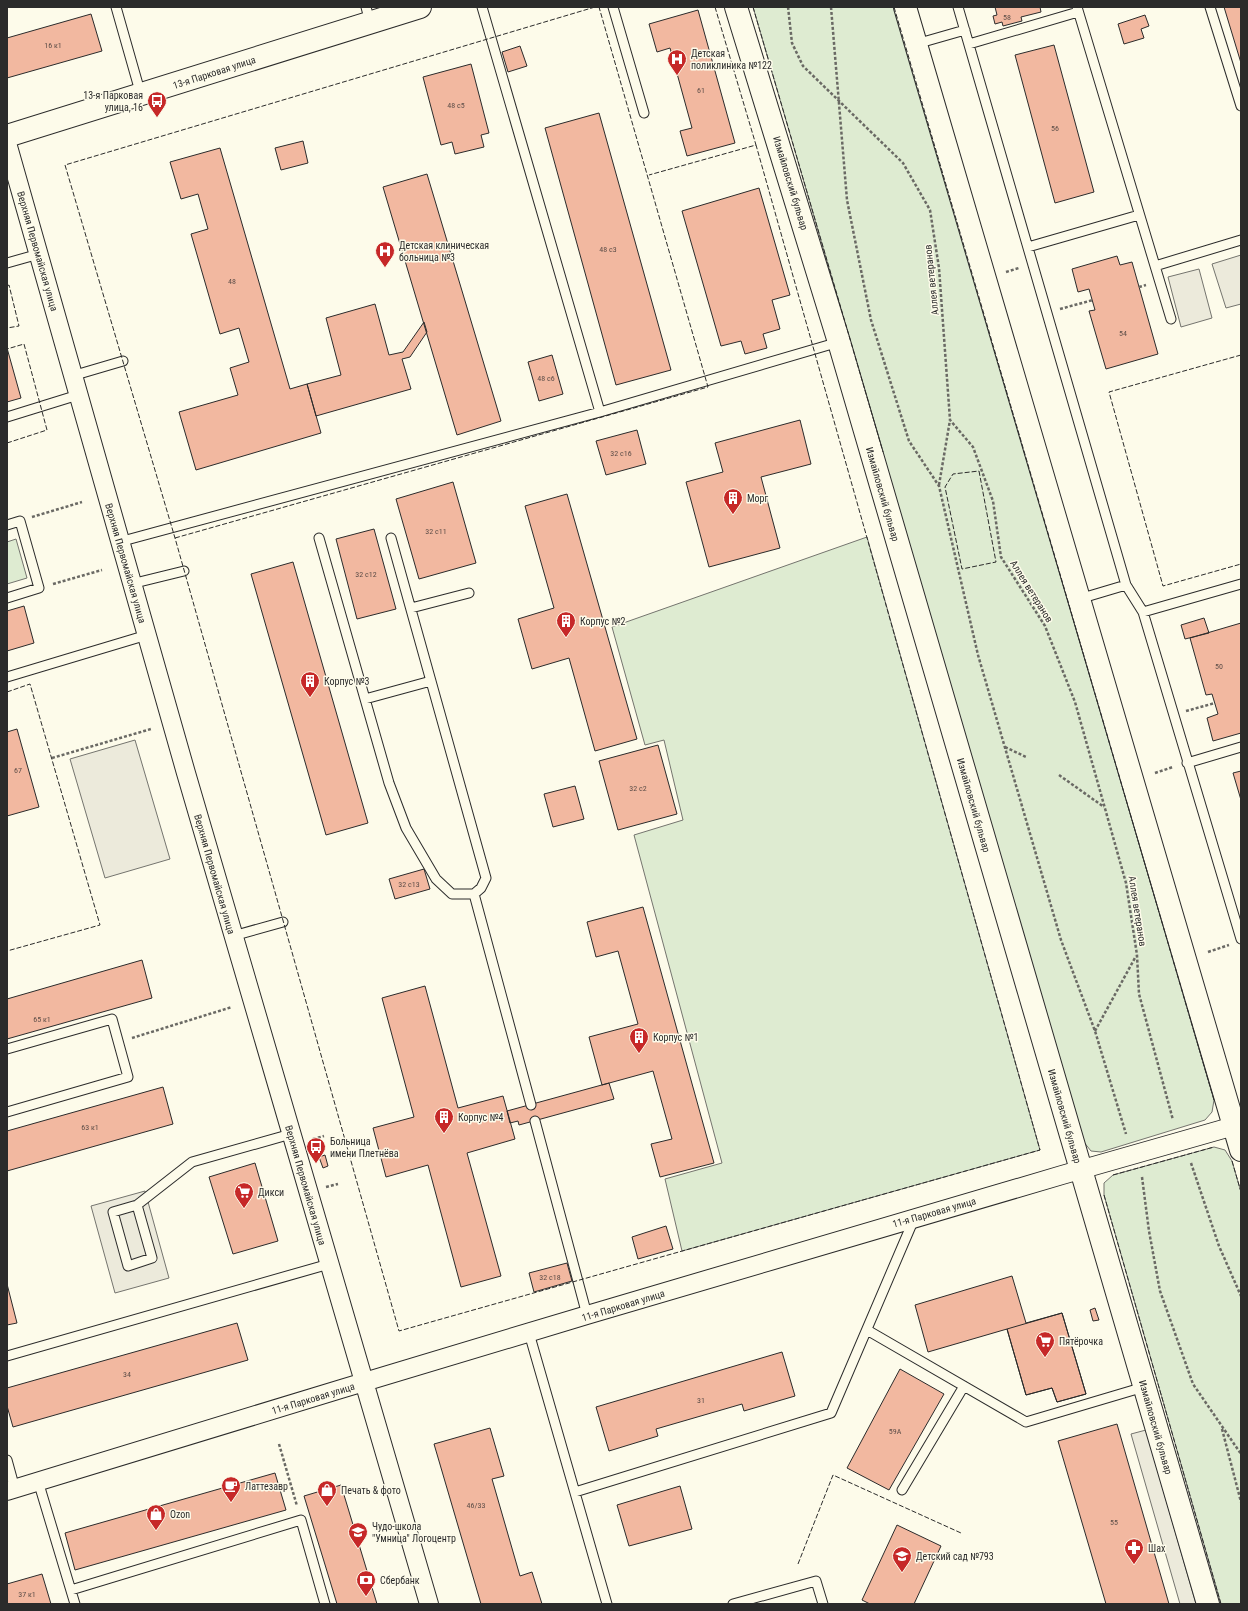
<svg xmlns="http://www.w3.org/2000/svg" width="1248" height="1611" font-family="'Roboto Condensed',sans-serif">
  <style>
    .green { fill: #deebd1; stroke: #74746e }
    .parking { fill: #eceadb; stroke: #74746e }
    .building { fill: #f2b8a0; stroke: #2b2b2b }
    .lines { fill: none; stroke-linecap: round; stroke-linejoin: round }
    .service-casing { stroke: #2b2b2b; stroke-width: 11 }
    .minor-casing { stroke: #2b2b2b; stroke-width: 20 }
    .tertiary-casing { stroke: #2b2b2b; stroke-width: 24 }
    .path { stroke: #6a6964; stroke-width: 2.5; stroke-dasharray: 3 2; stroke-linecap: butt }
    .service { stroke: #fdfbea; stroke-width: 9 }
    .minor { stroke: #fdfbea; stroke-width: 18 }
    .tertiary { stroke: #fdfbea; stroke-width: 22 }
    .fence { stroke: #2b2b2b; stroke-width: 1; stroke-dasharray: 5 2; stroke-linecap: butt }
    .labels { text-anchor: middle; stroke-width: 3; stroke-linejoin: round; paint-order: stroke }
    .number-label { font-size: 8px; fill: #5d4e48 }
    .poi-label { font-size: 10px; fill: #2b2b2b; stroke: #fdfbea; text-anchor: start }
    .street-label { font-size: 10px; fill: #2b2b2b; stroke: #fdfbea }
  </style>
  <rect width="100%" height="100%" fill="#fdfbea"/>
  <!-- green -->
  <path class="green" d="M 753,7 L 894,7 L 1214,1100 L 1212,1112 L 1205,1120 L 1101,1152 L 1091,1151 L 1083,1141 Z
    M 867,537 L 1040,1150 L 682,1251 L 665,1179 L 722,1163 L 634,835 L 683,820 L 664,740 L 645,745 L 612,627 Z
    M 16,539 L 27,578 L 7,584 L 7,542 Z
    M 1214,1147 L 1225,1150 L 1232,1161 L 1241,1192 L 1241,1604 L 1221,1604 L 1104,1195 L 1104,1183 L 1113,1175 Z"/>
  <!-- parking -->
  <path class="parking" d="M 1241,255 L 1241,304 L 1226,308 L 1212,264 Z
    M 1199,269 L 1212,318 L 1181,327 L 1168,277 Z
    M 135,740 L 170,859 L 105,878 L 70,759 Z
    M 145,1191 L 169,1278 L 115,1293 L 91,1206 Z
    M 1146,1430 L 1196,1604 L 1180,1604 L 1131,1434 Z"/>
  <!-- building -->
  <path class="building" d="M 995,7 L 1040,7 L 1041,12 L 1021,17 L 1022,21 L 1003,26 L 1002,22 L 995,24 L 993,16 L 997,15 Z
    M 1224,7 L 1241,7 L 1241,63 Z
    M 698,10 L 735,143 L 687,156 L 680,131 L 692,128 L 670,48 L 657,52 L 649,24 Z
    M 91,14 L 102,51 L 7,78 L 7,38 Z
    M 1145,15 L 1149,26 L 1141,29 L 1144,38 L 1124,44 L 1118,24 Z
    M 1054,45 L 1094,192 L 1055,203 L 1015,55 Z
    M 520,46 L 527,66 L 508,72 L 502,52 Z
    M 471,64 L 489,133 L 481,135 L 484,147 L 455,154 L 452,142 L 441,145 L 423,77 Z
    M 599,113 L 671,370 L 616,385 L 545,128 Z
    M 303,141 L 308,163 L 281,170 L 275,148 Z
    M 220,148 L 290,389 L 307,384 L 321,433 L 196,470 L 179,412 L 238,395 L 230,368 L 249,362 L 239,328 L 220,334 L 191,234 L 208,229 L 198,194 L 181,199 L 170,162 Z
    M 427,174 L 501,421 L 457,435 L 383,187 Z
    M 759,188 L 790,295 L 772,300 L 780,329 L 763,334 L 767,348 L 745,354 L 741,341 L 721,346 L 682,211 Z
    M 1117,256 L 1120,265 L 1132,262 L 1158,354 L 1106,369 L 1089,311 L 1095,310 L 1089,289 L 1078,292 L 1072,269 Z
    M 375,304 L 389,355 L 403,352 L 424,322 L 427,332 L 410,357 L 402,359 L 411,389 L 316,416 L 307,384 L 341,375 L 326,318 Z
    M 7,348 L 21,398 L 7,402 Z
    M 552,355 L 563,394 L 539,401 L 528,362 Z
    M 800,420 L 811,464 L 761,477 L 780,548 L 709,567 L 686,482 L 723,472 L 715,443 Z
    M 637,430 L 646,464 L 606,475 L 596,441 Z
    M 453,482 L 476,563 L 419,579 L 396,499 Z
    M 567,494 L 637,739 L 595,751 L 569,658 L 532,669 L 518,619 L 554,608 L 525,506 Z
    M 374,529 L 396,609 L 357,619 L 336,539 Z
    M 293,562 L 368,823 L 326,835 L 251,574 Z
    M 24,606 L 34,643 L 7,651 L 7,611 Z
    M 1204,618 L 1209,633 L 1185,639 L 1181,625 Z
    M 1241,623 L 1241,733 L 1213,741 L 1207,718 L 1218,714 L 1212,694 L 1206,695 L 1190,638 Z
    M 17,729 L 39,807 L 7,816 L 7,732 Z
    M 658,745 L 677,814 L 618,830 L 599,761 Z
    M 1241,771 L 1241,800 L 1233,773 Z
    M 575,786 L 584,819 L 553,827 L 544,794 Z
    M 424,869 L 430,889 L 395,899 L 389,879 Z
    M 643,907 L 714,1163 L 660,1177 L 651,1144 L 672,1139 L 653,1071 L 602,1085 L 589,1037 L 638,1024 L 618,951 L 596,957 L 587,922 Z
    M 142,960 L 152,998 L 7,1039 L 7,999 Z
    M 425,986 L 458,1108 L 503,1096 L 515,1139 L 467,1153 L 501,1276 L 461,1287 L 428,1165 L 386,1177 L 373,1128 L 414,1117 L 382,998 Z
    M 609,1083 L 614,1099 L 519,1125 L 518,1121 L 510,1123 L 507,1111 Z
    M 163,1087 L 173,1124 L 7,1171 L 7,1131 Z
    M 325,1155 L 328,1166 L 323,1168 L 319,1157 Z
    M 255,1163 L 278,1241 L 233,1254 L 209,1177 Z
    M 666,1226 L 673,1249 L 638,1259 L 632,1237 Z
    M 567,1263 L 572,1281 L 534,1292 L 529,1273 Z
    M 1012,1276 L 1026,1323 L 1062,1313 L 1086,1394 L 1057,1402 L 1052,1388 L 1026,1395 L 1007,1329 L 928,1352 L 915,1305 Z
    M 7,1284 L 17,1323 L 7,1325 Z
    M 1095,1308 L 1099,1320 L 1093,1321 L 1090,1310 Z
    M 1062,1313 L 1086,1394 L 1057,1402 L 1052,1388 L 1026,1395 L 1007,1329 Z
    M 237,1323 L 248,1360 L 13,1427 L 7,1406 L 7,1388 Z
    M 782,1352 L 795,1396 L 744,1411 L 742,1404 L 656,1429 L 658,1436 L 609,1451 L 596,1407 Z
    M 900,1369 L 944,1394 L 889,1490 L 847,1468 Z
    M 1117,1424 L 1169,1604 L 1106,1604 L 1058,1441 Z
    M 490,1428 L 504,1476 L 492,1479 L 520,1576 L 532,1572 L 542,1604 L 481,1604 L 434,1444 Z
    M 275,1473 L 286,1510 L 75,1570 L 65,1533 Z
    M 341,1485 L 377,1604 L 337,1604 L 304,1496 Z
    M 680,1486 L 692,1529 L 629,1546 L 617,1505 Z
    M 897,1525 L 941,1546 L 914,1604 L 870,1604 L 862,1600 Z
    M 42,1574 L 51,1604 L 7,1604 L 7,1584 Z"/>
  <g class="lines">
    <defs>
      <path id="service" d="M 116,7 L 141,95
        M 366,7 L 370,22
        M 613,7 L 644,113
        M 958,7 L 1126,585 L 1143,612 L 1241,939
        M 1077,7 L 1171,319
        M 1210,7 L 1241,106
        M 916,44 L 965,30
        M 969,44 L 1078,12
        M 1028,247 L 1139,215
        M 7,263 L 39,254
        M 1155,266 L 1241,240
        M 72,376 L 123,361
        M 600,412 L 839,342
        M 7,417 L 78,395
        M 7,525 L 20,521 L 39,588 L 7,598
        M 319,538 L 389,783 L 406,828 L 436,879 L 452,894 L 474,894 L 481,888 L 486,878 L 391,538
        M 119,542 L 600,412 L 482,7
        M 131,584 L 184,571
        M 1079,599 L 1126,585
        M 411,608 L 469,593
        M 1143,612 L 1241,584
        M 7,677 L 147,635
        M 365,699 L 431,681
        M 1187,763 L 1241,747
        M 474,894 L 531,1105
        M 233,936 L 283,922
        M 7,1049 L 112,1019 L 128,1077 L 7,1112
        M 535,1121 L 587,1315
        M 137,1205 L 152,1258 L 128,1266 L 113,1212 L 137,1205 L 192,1162 L 291,1134
        M 867,1330 L 1026,1422 L 1144,1387
        M 529,1333 L 607,1604
        M 7,1356 L 329,1264
        M 7,1460 L 15,1489
        M 38,1481 L 75,1604
        M 902,1490 L 964,1386
        M 575,1492 L 831,1413 L 914,1219
        M 71,1590 L 301,1520 L 325,1604
        M 733,1604 L 816,1581 L 823,1604"/>
      <path id="minor" d="M 7,143 L 186,773 L 429,1604
        M 7,1491 L 341,1389 L 587,1315 L 1062,1175 L 1241,1124"/>
      <path id="tertiary" d="M 736,7 L 839,342 L 1208,1604
        M 905,7 L 1241,1150
        M 7,136 L 420,7"/>
    </defs>
    <!-- service casing -->
    <use href="#service" class="service-casing"/>
    <!-- minor casing -->
    <use href="#minor" class="minor-casing"/>
    <!-- tertiary casing -->
    <use href="#tertiary" class="tertiary-casing"/>
    <!-- path -->
    <path class="path" d="M 788,7 L 792,43 L 803,66 L 903,163 L 930,210 L 939,268 L 950,420 L 973,447 L 993,501 L 1001,557 L 1045,626 L 1075,702 L 1126,883 L 1137,955 L 1139,994 L 1173,1120
      M 831,7 L 847,200 L 871,320 L 909,441 L 939,486 L 978,655 L 1061,940 L 1095,1031 L 1126,1134
      M 1006,272 L 1019,268
      M 1139,287 L 1146,285
      M 1060,309 L 1093,300
      M 939,485 L 950,420
      M 32,517 L 82,502
      M 53,584 L 102,570
      M 1186,711 L 1215,703
      M 1005,747 L 1026,757
      M 52,758 L 151,729
      M 1155,773 L 1173,767
      M 1059,775 L 1104,807
      M 1208,952 L 1229,945
      M 1095,1031 L 1136,956
      M 132,1038 L 232,1007
      M 313,1139 L 324,1136
      M 1191,1163 L 1219,1246 L 1241,1296
      M 1142,1177 L 1149,1231 L 1160,1291 L 1193,1384 L 1241,1454
      M 326,1187 L 338,1184
      M 1222,1429 L 1241,1502
      M 279,1444 L 297,1506"/>
    <!-- service -->
    <use href="#service" class="service"/>
    <!-- minor -->
    <use href="#minor" class="minor"/>
    <!-- tertiary -->
    <use href="#tertiary" class="tertiary"/>
    <!-- fence -->
    <path class="fence" d="M 595,7 L 65,165 L 175,538 L 399,1331 L 1040,1150 L 756,145 L 649,175
      M 715,7 L 756,145
      M 753,7 L 883,452
      M 894,7 L 1214,1100
      M 7,286 L 9,285 L 19,326 L 7,328
      M 1241,355 L 1109,392 L 1163,586 L 1241,564
      M 7,443 L 47,430 L 24,344 L 7,349
      M 979,471 L 996,562 L 962,569 L 945,487 L 953,474 Z
      M 175,538 L 708,387 L 599,7
      M 7,692 L 30,684 L 100,925 L 7,951
      M 1232,1161 L 1241,1192
      M 1113,1175 L 1214,1147
      M 1104,1195 L 1221,1604
      M 798,1564 L 833,1475 L 961,1533"/>
  </g>
  <!-- icons -->
  <defs>
    <symbol id="hospital-pin" viewBox="-11 -11 22 30"><path d="M0 17L-7.5 6A9.5 9.5 0 1 1 7.5 6Z" fill="#c62828" stroke="#fdfbea"/><path d="M-5-5h3v3.5h4V-5h3V5h-3V1.5h-4V5h-3Z" fill="#fff"/></symbol>
    <symbol id="bus-pin" viewBox="-11 -11 22 30"><path d="M0 17L-7.5 6A9.5 9.5 0 1 1 7.5 6Z" fill="#c62828" stroke="#fdfbea"/><path d="M-5-6H5V4H4V6H2V4H-2V6H-4V4H-5ZM-3.5-4V0h7V-4ZM-3.5 1.2v1.5H-2V1.2ZM2 1.2v1.5H3.5V1.2Z" fill="#fff"/></symbol>
    <symbol id="building-pin" viewBox="-11 -11 22 30"><path d="M0 17L-7.5 6A9.5 9.5 0 1 1 7.5 6Z" fill="#c62828" stroke="#fdfbea"/><path d="M-4-6H4V6H1V3H-1V6H-4ZM-2.5-4.3h1.7v1.8h-1.7ZM.8-4.3h1.7v1.8H.8ZM-2.5-1h1.7V.8h-1.7ZM.8-1h1.7V.8H.8Z" fill="#fff"/></symbol>
    <symbol id="supermarket-pin" viewBox="-11 -11 22 30"><path d="M0 17L-7.5 6A9.5 9.5 0 1 1 7.5 6Z" fill="#c62828" stroke="#fdfbea"/><path d="M-6-5.5h2.5l.6 2H6L4.5 2H-2.5L-4.4-4H-6ZM-1.5 3.2a1.3 1.3 0 1 0 .1 0ZM3 3.2a1.3 1.3 0 1 0 .1 0Z" fill="#fff"/></symbol>
    <symbol id="cafe-pin" viewBox="-11 -11 22 30"><path d="M0 17L-7.5 6A9.5 9.5 0 1 1 7.5 6Z" fill="#c62828" stroke="#fdfbea"/><path d="M-5.5-4.5H6V0H3Q3 3.5 0 3.5H-2.5Q-5.5 3.5-5.5 0ZM3-3.2v2h1.7v-2ZM-6 4.5H4V6H-6Z" fill="#fff"/></symbol>
    <symbol id="shop-pin" viewBox="-11 -11 22 30"><path d="M0 17L-7.5 6A9.5 9.5 0 1 1 7.5 6Z" fill="#c62828" stroke="#fdfbea"/><path d="M-5-2.5h2.3a2.7 3.5 0 0 1 5.4 0H5L5.5 6h-11ZM-1.5-2.5h3a1.5 2.3 0 0 0-3 0Z" fill="#fff"/></symbol>
    <symbol id="school-pin" viewBox="-11 -11 22 30"><path d="M0 17L-7.5 6A9.5 9.5 0 1 1 7.5 6Z" fill="#c62828" stroke="#fdfbea"/><path d="M0-5L7-2L0 1L-7-2ZM-4 1L0 2.5L4 1V4Q0 6-4 4Z" fill="#fff"/></symbol>
    <symbol id="pharmacy-pin" viewBox="-11 -11 22 30"><path d="M0 17L-7.5 6A9.5 9.5 0 1 1 7.5 6Z" fill="#c62828" stroke="#fdfbea"/><path d="M-2-6h4v4h4v4h-4v4h-4v-4h-4v-4h4Z" fill="#fff"/></symbol>
    <symbol id="bank-pin" viewBox="-11 -11 22 30"><path d="M0 17L-7.5 6A9.5 9.5 0 1 1 7.5 6Z" fill="#c62828" stroke="#fdfbea"/><path d="M-6-4H6V4H-6ZM0-2.3a2.3 2.3 0 1 0 0 4.6a2.3 2.3 0 1 0 0-4.6Z" fill="#fff"/></symbol>
  </defs>
  <g fill-rule="evenodd">
    <use href="#hospital-pin" x="666" y="48" width="22" height="30"/>
    <use href="#bus-pin" x="146" y="90" width="22" height="30"/>
    <use href="#hospital-pin" x="374" y="240" width="22" height="30"/>
    <use href="#building-pin" x="722" y="487" width="22" height="30"/>
    <use href="#building-pin" x="555" y="610" width="22" height="30"/>
    <use href="#building-pin" x="299" y="670" width="22" height="30"/>
    <use href="#building-pin" x="628" y="1026" width="22" height="30"/>
    <use href="#building-pin" x="433" y="1106" width="22" height="30"/>
    <use href="#bus-pin" x="305" y="1136" width="22" height="30"/>
    <use href="#supermarket-pin" x="233" y="1181" width="22" height="30"/>
    <use href="#supermarket-pin" x="1034" y="1330" width="22" height="30"/>
    <use href="#cafe-pin" x="220" y="1475" width="22" height="30"/>
    <use href="#shop-pin" x="316" y="1479" width="22" height="30"/>
    <use href="#shop-pin" x="145" y="1503" width="22" height="30"/>
    <use href="#school-pin" x="347" y="1521" width="22" height="30"/>
    <use href="#pharmacy-pin" x="1123" y="1537" width="22" height="30"/>
    <use href="#school-pin" x="891" y="1545" width="22" height="30"/>
    <use href="#bank-pin" x="355" y="1569" width="22" height="30"/>
  </g>
  <g class="labels">
    <!-- number labels -->
    <g class="number-label">
      <text x="1007" y="20">58</text>
      <text x="53" y="48">16 к1</text>
      <text x="701" y="93">61</text>
      <text x="456" y="108">48 с5</text>
      <text x="1055" y="131">56</text>
      <text x="608" y="252">48 с3</text>
      <text x="232" y="284">48</text>
      <text x="1123" y="336">54</text>
      <text x="546" y="381">48 с6</text>
      <text x="621" y="456">32 с16</text>
      <text x="436" y="534">32 с11</text>
      <text x="366" y="577">32 с12</text>
      <text x="1219" y="669">50</text>
      <text x="18" y="773">67</text>
      <text x="638" y="791">32 с2</text>
      <text x="409" y="887">32 с13</text>
      <text x="42" y="1022">65 к1</text>
      <text x="90" y="1130">63 к1</text>
      <text x="550" y="1280">32 с18</text>
      <text x="127" y="1377">34</text>
      <text x="701" y="1403">31</text>
      <text x="895" y="1434">59А</text>
      <text x="476" y="1508">46/33</text>
      <text x="1114" y="1525">55</text>
      <text x="27" y="1597">37 к1</text>
    </g>
    <!-- poi labels -->
    <g class="poi-label">
      <text x="691" y="57">Детская<tspan x="691" dy="12">поликлиника №122</tspan></text>
      <text x="143" y="99" text-anchor="end">13-я Парковая<tspan x="143" dy="12">улица, 16</tspan></text>
      <text x="399" y="249">Детская клиническая<tspan x="399" dy="12">больница №3</tspan></text>
      <text x="747" y="502">Морг</text>
      <text x="580" y="625">Корпус №2</text>
      <text x="324" y="685">Корпус №3</text>
      <text x="653" y="1041">Корпус №1</text>
      <text x="458" y="1121">Корпус №4</text>
      <text x="330" y="1145">Больница<tspan x="330" dy="12">имени Плетнёва</tspan></text>
      <text x="258" y="1196">Дикси</text>
      <text x="1059" y="1345">Пятёрочка</text>
      <text x="245" y="1490">Латтезавр</text>
      <text x="341" y="1494">Печать &amp; фото</text>
      <text x="170" y="1518">Ozon</text>
      <text x="372" y="1530">Чудо-школа<tspan x="372" dy="12">"Умница" Логоцентр</tspan></text>
      <text x="1148" y="1552">Шах</text>
      <text x="916" y="1560">Детский сад №793</text>
      <text x="380" y="1584">Сбербанк</text>
    </g>
    <!-- street labels -->
    <g class="street-label">
      <text transform="translate(214 72) rotate(-18)" y="4">13-я Парковая улица</text>
      <text transform="translate(791 183) rotate(73)" y="4">Измайловский бульвар</text>
      <text transform="translate(38 251) rotate(74)" y="4">Верхняя Первомайская улица</text>
      <text transform="translate(931 280) rotate(-96)" y="4">Аллея ветеранов</text>
      <text transform="translate(883 494) rotate(74)" y="4">Измайловский бульвар</text>
      <text transform="translate(126 563) rotate(74)" y="4">Верхняя Первомайская улица</text>
      <text transform="translate(1032 591) rotate(58)" y="4">Аллея ветеранов</text>
      <text transform="translate(974 805) rotate(74)" y="4">Измайловский бульвар</text>
      <text transform="translate(215 874) rotate(74)" y="4">Верхняя Первомайская улица</text>
      <text transform="translate(1138 911) rotate(81)" y="4">Аллея ветеранов</text>
      <text transform="translate(1065 1116) rotate(74)" y="4">Измайловский бульвар</text>
      <text transform="translate(306 1185) rotate(74)" y="4">Верхняя Первомайская улица</text>
      <text transform="translate(934 1212) rotate(-16)" y="4">11-я Парковая улица</text>
      <text transform="translate(623 1305) rotate(-17)" y="4">11-я Парковая улица</text>
      <text transform="translate(313 1398) rotate(-17)" y="4">11-я Парковая улица</text>
      <text transform="translate(1156 1427) rotate(74)" y="4">Измайловский бульвар</text>
    </g>
  </g>
  <!-- border -->
  <rect width="1248" height="1611" fill="none" stroke="#2b2b2b" stroke-width="16"/>
</svg>
